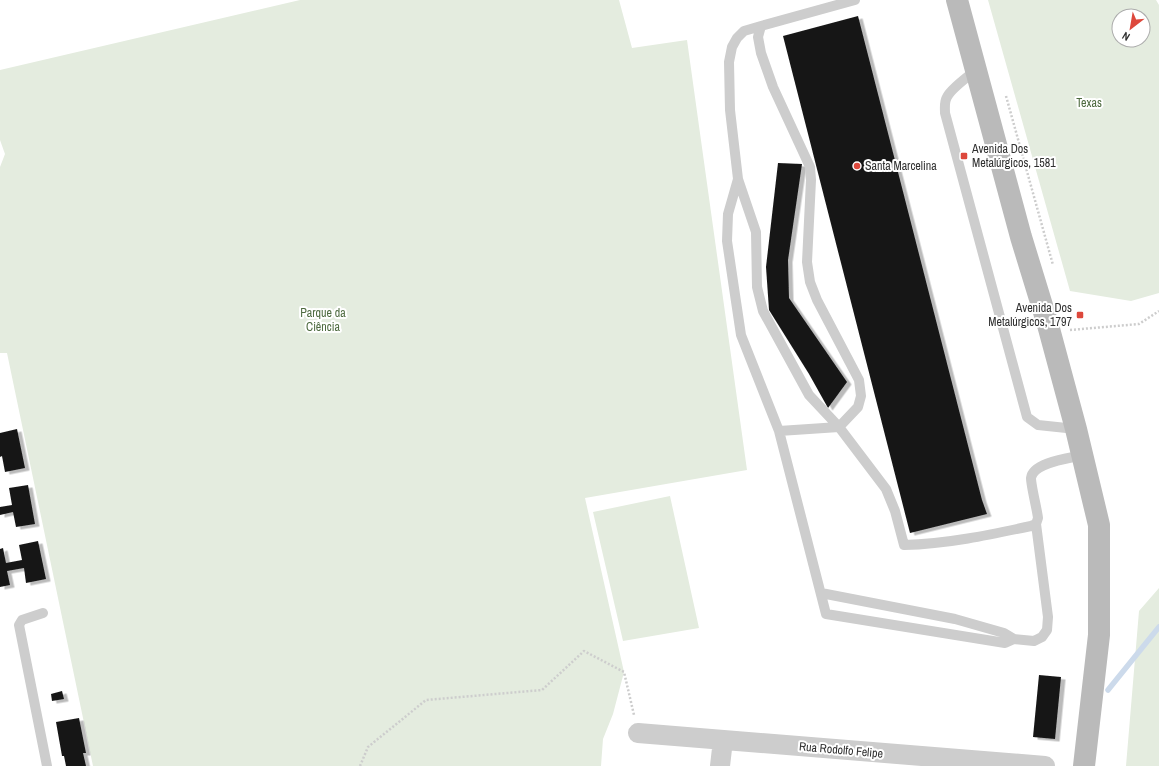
<svg xmlns="http://www.w3.org/2000/svg" width="1159" height="766" font-family="'Archivo Narrow',sans-serif">
  <style>
    .green { fill: #e4ecdf; fill-rule: evenodd }
    .lines { fill: none; stroke-linecap: round; stroke-linejoin: round }
    .stream { stroke: #ccdaeb; stroke-width: 5.5 }
    .building { fill: #171717; filter: url(#shadow) }
    .path { stroke: #cdcdcd; stroke-width: 2.5; stroke-dasharray: 2 2; stroke-linecap: butt }
    .lane { stroke: #cdcdcd; stroke-width: 10 }
    .street { stroke: #cdcdcd; stroke-width: 20 }
    .secondary { stroke: #bababa; stroke-width: 22 }
    .poi-dot { fill: #dd483c; stroke: #fff; stroke-width: 1.5 }
    .labels { text-anchor: middle; stroke-width: 4; stroke-linejoin: round; paint-order: stroke }
    .park-label { font-size: 12px; fill: #4d6a3f; stroke: #fff }
    .poi-label { font-size: 12px; fill: #303030; stroke: #fff; text-anchor: start }
    .street-label { font-size: 12px; fill: #303030; stroke: #fff }
  </style>
  <defs>
    <filter id="shadow"><feDropShadow dx="4.5" dy="2.5" stdDeviation="0" flood-color="#0004"/></filter>
  </defs>
  <rect width="100%" height="100%" fill="#fff"/>
  <!-- green -->
  <path class="green" d="M 300,0 L 619,0 L 632,48 L 687,40 L 747,470 L 585,498 L 624,672 L 613,714 L 603,739 L 601,766 L 93,766 L 7,353 L 0,353 L 0,167 L 5,154 L 0,140 L 0,70 Z
    M 988,0 L 1156,0 L 1159,5 L 1159,293 L 1131,301 L 1070,291 ZM 1119,16 L 1143,16 L 1143,40 L 1119,40 Z
    M 670,496 L 699,628 L 623,641 L 593,512 Z
    M 1159,588 L 1159,766 L 1126,766 L 1139,611 Z"/>
  <g class="lines">
    <!-- stream -->
    <path class="stream" d="M 1108,690 L 1159,627"/>
  </g>
  <!-- building -->
  <path class="building" d="M 858,16 L 982,500 L 987,514 L 910,533 L 783,36 Z
    M 778,163 L 802,164 L 788,260 L 789,298 L 847,382 L 828,408 L 809,374 L 769,310 L 766,267 Z
    M 17,429 L 25,468 L 5,472 L 2,456 L 0,457 L 0,433 Z
    M 28,485 L 35,524 L 16,527 L 13,512 L 0,515 L 0,507 L 12,505 L 9,488 Z
    M 38,541 L 46,579 L 26,583 L 24,568 L 7,571 L 10,585 L 0,587 L 0,549 L 3,548 L 6,563 L 22,560 L 19,545 Z
    M 1039,675 L 1061,677 L 1055,739 L 1033,737 Z
    M 62,691 L 64,699 L 52,701 L 51,694 Z
    M 79,718 L 86,753 L 83,753 L 86,766 L 66,766 L 64,756 L 62,756 L 56,722 Z"/>
  <g class="lines">
    <!-- path -->
    <path class="path" d="M 1006,96 L 1053,265
      M 1070,330 L 1139,324 L 1159,311
      M 360,766 L 368,747 L 426,700 L 542,690 L 584,651 L 624,672 L 634,715"/>
    <!-- lane -->
    <path class="lane" d="M 761,26 L 744,31 L 737,38 L 732,47 L 729,62 L 730,110 L 738,179 L 756,232 L 757,287 L 763,311 L 809,395 L 839,427 L 886,489 L 895,511 L 904,545 C 947,544 989,535 1031,526 L 1036,524
      M 975,71 C 967,77 951,89 947,97 C 944,102 945,108 945,113 L 1027,417 L 1038,425 L 1076,429
      M 738,179 L 728,214 L 727,241 L 741,335 L 779,431 L 826,614 L 1005,643 L 1014,639 L 1034,641 L 1042,637 L 1047,630 L 1048,617 L 1036,524 L 1038,518 C 1037,509 1031,486 1031,478 C 1033,462 1071,458 1083,455
      M 779,431 L 839,427 L 858,407 L 861,396 L 859,380 L 817,300 L 810,282 L 807,262 L 811,180 L 810,167 L 773,87 L 761,53 L 758,37 L 761,26 L 855,0
      M 821,593 L 955,619 L 1004,633 L 1014,639
      M 43,613 L 22,620 L 19,625 L 47,766"/>
    <!-- street -->
    <path class="street" d="M 638,733 L 1045,766
      M 720,766 L 723,740"/>
    <!-- secondary -->
    <path class="secondary" d="M 957,0 L 1021,237 L 1048,325 L 1076,429 L 1099,525 L 1099,635 L 1084,766"/>
  </g>
  <!-- markers -->
  <g class="poi-dot">
    <rect x="960" y="152" width="8" height="8" rx="2"/>
    <circle cx="857" cy="166" r="4"/>
    <rect x="1076" y="311" width="8" height="8" rx="2"/>
  </g>
  <g class="labels">
    <!-- park labels -->
    <g class="park-label">
      <text x="1089" y="107">Texas</text>
      <text x="323" y="317">Parque da<tspan x="323" dy="14">Ciência</tspan></text>
    </g>
    <!-- poi labels -->
    <g class="poi-label">
      <text x="972" y="153">Avenida Dos<tspan x="972" dy="14">Metalúrgicos, 1581</tspan></text>
      <text x="865" y="170">Santa Marcelina</text>
      <text x="1072" y="312" text-anchor="end">Avenida Dos<tspan x="1072" dy="14">Metalúrgicos, 1797</tspan></text>
    </g>
    <!-- street labels -->
    <g class="street-label">
      <text transform="translate(841 750) rotate(5)" y="4">Rua Rodolfo Felipe</text>
    </g>
  </g>
  <!-- north arrow -->
  <g transform="translate(1131 28) rotate(211)"><circle r="19" fill="#ffffff" stroke="#acacac"/>
  <path d="M0-3L7 15L0 10L-7 15Z" fill="#dd483c"/>
  <text y="-6" font-size="11" font-weight="bold" text-anchor="middle" fill="#303030">N</text>
  </g>
</svg>
